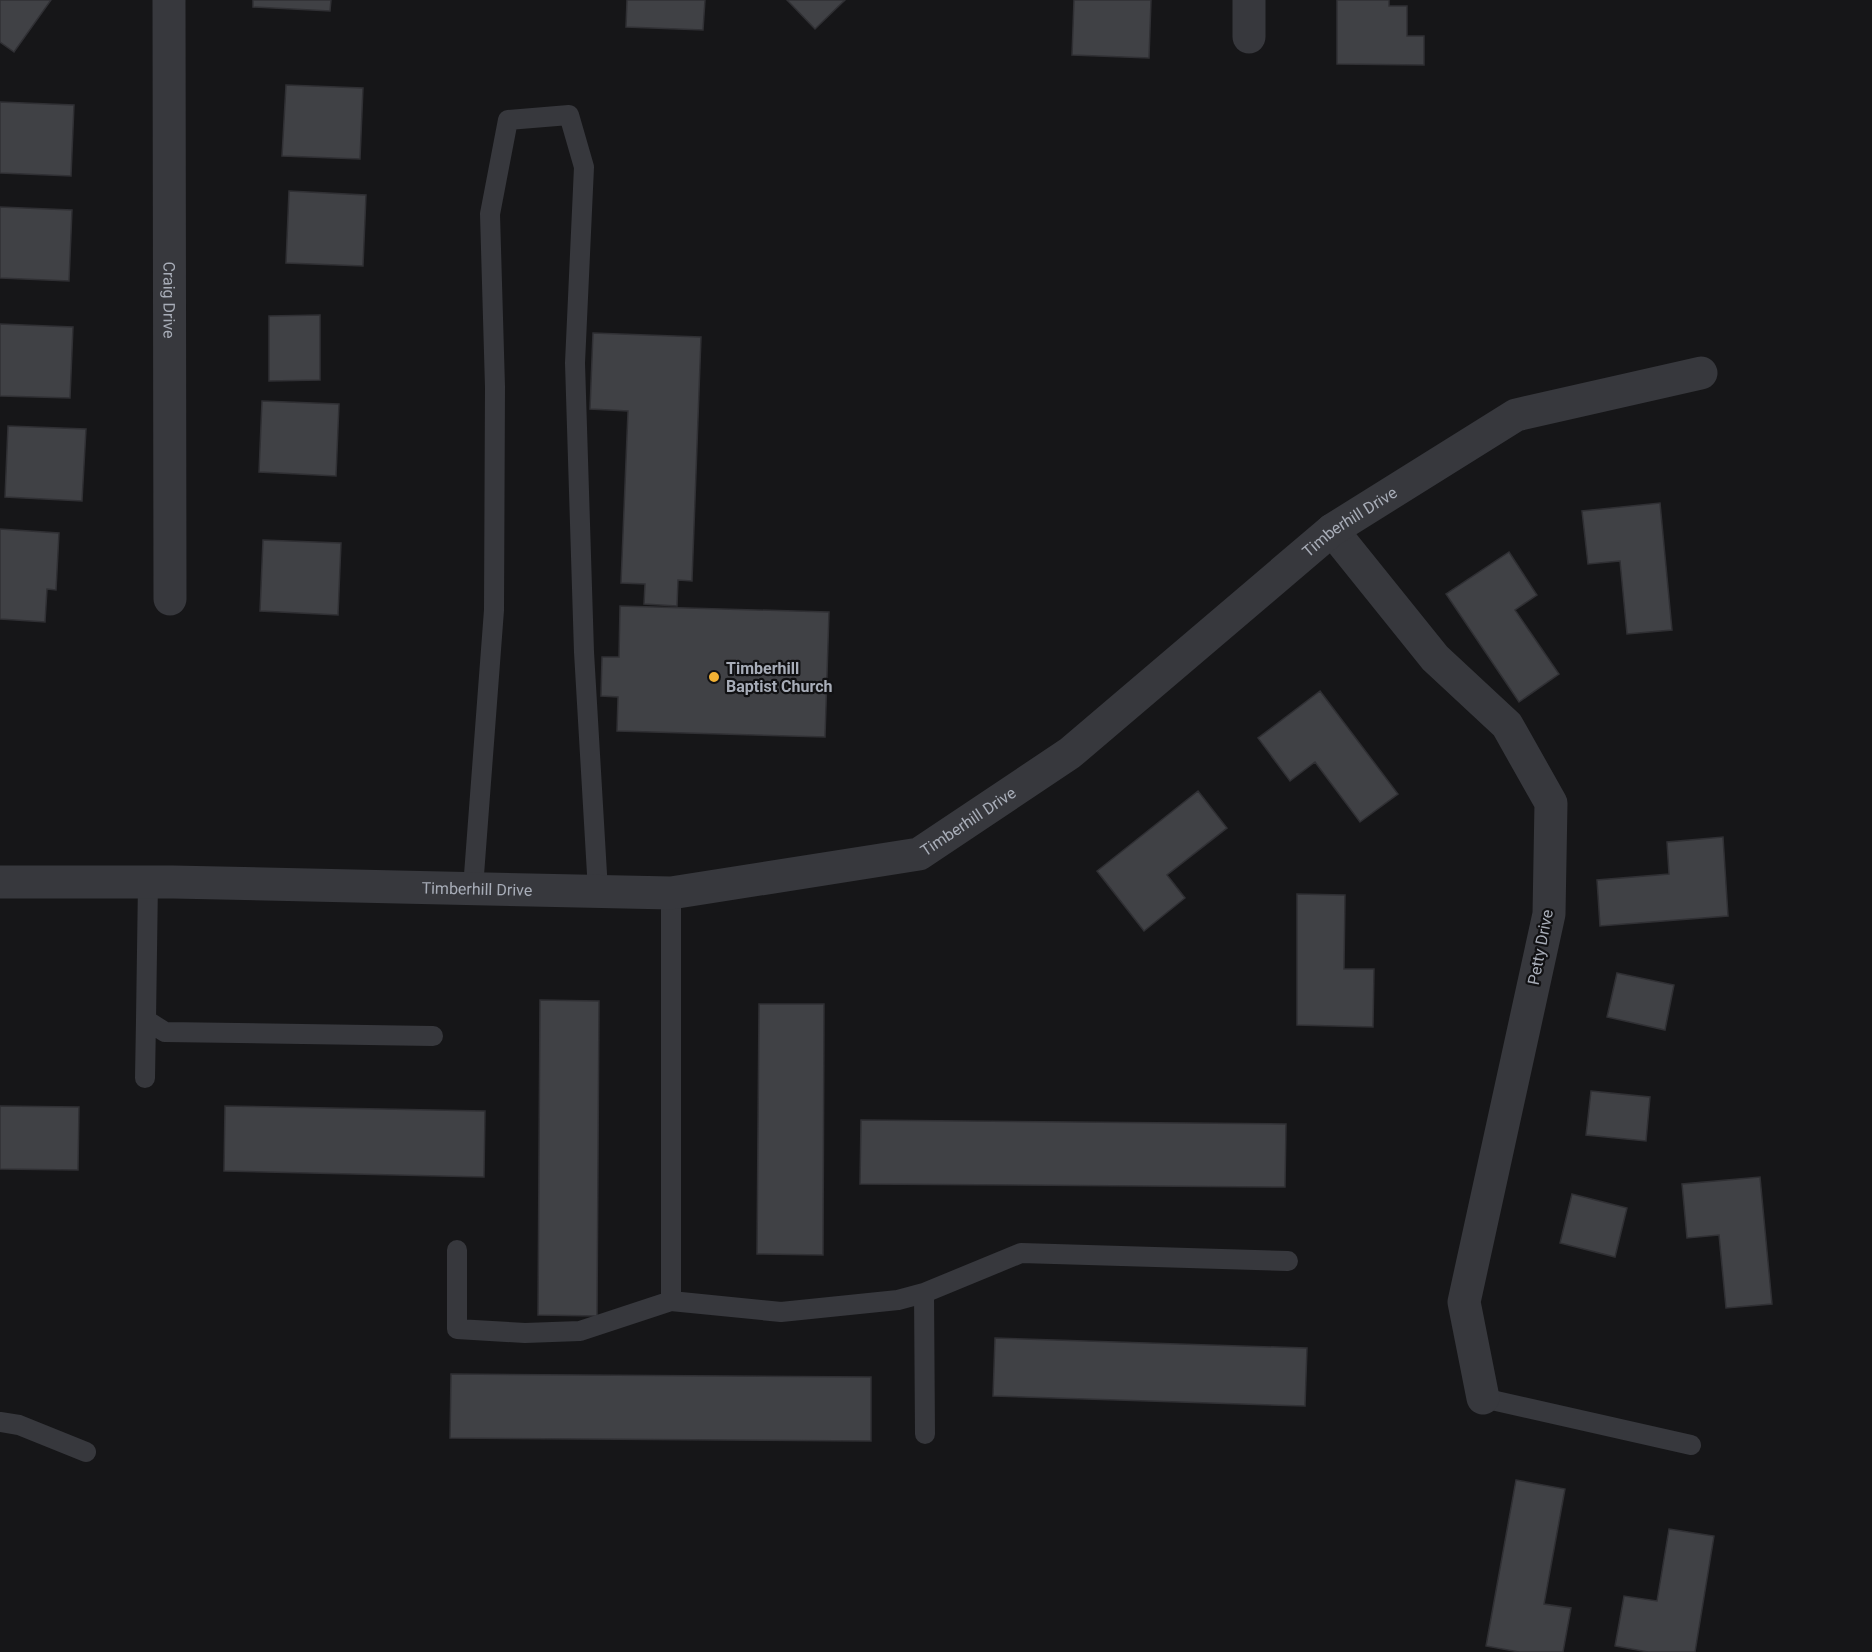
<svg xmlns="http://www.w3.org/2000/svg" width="1872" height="1652" font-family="Roboto,sans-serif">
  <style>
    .building { fill: #404145; stroke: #303034; stroke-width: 1.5 }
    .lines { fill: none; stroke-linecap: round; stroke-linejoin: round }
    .lane { stroke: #37383d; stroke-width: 20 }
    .street { stroke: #37383d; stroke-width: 33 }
    .poi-dot { fill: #f2b134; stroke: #111113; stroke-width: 2 }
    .labels { text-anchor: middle; stroke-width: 4.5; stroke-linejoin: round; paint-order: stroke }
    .street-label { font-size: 16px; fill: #a8adb8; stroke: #111113 }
    .poi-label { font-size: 16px; font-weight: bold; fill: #a8adb8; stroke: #111113; text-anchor: start }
  </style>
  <rect width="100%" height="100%" fill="#161618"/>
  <!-- building -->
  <path class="building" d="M 0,0 L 51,0 L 14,52 L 0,42 Z
    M 253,0 L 331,0 L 330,11 L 253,7 Z
    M 627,0 L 705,0 L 703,30 L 626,27 Z
    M 787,0 L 845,0 L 815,29 Z
    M 1074,0 L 1151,0 L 1149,58 L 1072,55 Z
    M 1337,0 L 1389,0 L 1389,6 L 1407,6 L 1407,36 L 1424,36 L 1424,65 L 1337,64 Z
    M 286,85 L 363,88 L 360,159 L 282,156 Z
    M 0,102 L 74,105 L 71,176 L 0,173 Z
    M 289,191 L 366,195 L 363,266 L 286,263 Z
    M 0,207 L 72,210 L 69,281 L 0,278 Z
    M 320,315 L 320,380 L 269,381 L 269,316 Z
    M 0,324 L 73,327 L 70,398 L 0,396 Z
    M 593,333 L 701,337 L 692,581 L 678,580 L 677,606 L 644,604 L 645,584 L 621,583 L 628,411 L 590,409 Z
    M 262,401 L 339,404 L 336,476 L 259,472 Z
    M 8,426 L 86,429 L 82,501 L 5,497 Z
    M 1660,503 L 1672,630 L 1627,634 L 1620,561 L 1588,564 L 1582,511 Z
    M 0,529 L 59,533 L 56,590 L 47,589 L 45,622 L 0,619 Z
    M 263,540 L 341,543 L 338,615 L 260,611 Z
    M 1509,552 L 1537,595 L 1515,610 L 1559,674 L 1519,702 L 1446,594 Z
    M 620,606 L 829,612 L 825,737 L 617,731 L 618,697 L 601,696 L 602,657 L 619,657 Z
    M 1320,691 L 1398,794 L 1360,822 L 1315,762 L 1290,781 L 1258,738 Z
    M 1198,791 L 1227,828 L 1167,875 L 1185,898 L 1144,931 L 1097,871 Z
    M 1723,837 L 1728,916 L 1600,926 L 1597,880 L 1669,874 L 1667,842 Z
    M 1297,894 L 1345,895 L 1344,969 L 1374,969 L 1373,1027 L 1297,1025 Z
    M 1617,973 L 1674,985 L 1665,1030 L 1607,1017 Z
    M 540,1000 L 599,1001 L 597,1316 L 538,1315 Z
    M 759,1004 L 824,1004 L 823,1255 L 757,1254 Z
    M 1591,1091 L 1650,1097 L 1646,1141 L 1586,1135 Z
    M 0,1106 L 79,1107 L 78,1170 L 0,1169 Z
    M 225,1106 L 485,1111 L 484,1177 L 224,1171 Z
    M 861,1120 L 1286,1124 L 1285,1187 L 860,1184 Z
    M 1760,1177 L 1772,1304 L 1726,1308 L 1719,1235 L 1687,1238 L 1682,1184 Z
    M 1572,1194 L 1627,1208 L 1615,1257 L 1560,1243 Z
    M 995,1338 L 1307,1348 L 1305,1406 L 993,1396 Z
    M 451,1374 L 871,1377 L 871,1441 L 450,1438 Z
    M 1516,1480 L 1565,1489 L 1544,1604 L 1571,1608 L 1563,1652 L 1519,1652 L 1486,1646 Z
    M 1669,1529 L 1714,1536 L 1695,1652 L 1648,1652 L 1615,1646 L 1624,1596 L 1657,1601 Z"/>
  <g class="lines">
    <!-- lane -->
    <path class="lane" d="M 148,882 L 146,1020 L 165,1032 L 433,1036
      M 473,888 L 494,610 L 495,387 L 490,214 L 508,120 L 569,115 L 584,167 L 575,363 L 584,652 L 598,891
      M 671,893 L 671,1301 L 781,1312 L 898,1300 L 924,1293 L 1021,1253 L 1288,1261
      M 145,1078 L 146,1020
      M 457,1250 L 457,1329 L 525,1333 L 580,1331 L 671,1301
      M 924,1293 L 925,1434
      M 1483,1398 L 1691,1445
      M 0,1422 L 19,1425 L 86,1452"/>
    <!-- street -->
    <g class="street">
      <path id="s1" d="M 169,0 L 170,599"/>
      <path d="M 1249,37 L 1249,0"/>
      <path d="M 1332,530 L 1435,658 L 1507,725 L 1551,803 L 1549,914 L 1464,1302 L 1483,1398"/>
      <path id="s2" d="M 0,882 L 173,882 L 671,893 L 919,854 L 1070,753 L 1332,530 L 1516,415 L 1701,373"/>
    </g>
  </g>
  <!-- markers -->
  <circle class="poi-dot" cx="714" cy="677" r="6"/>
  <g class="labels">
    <!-- street labels -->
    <g class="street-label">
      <text dy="6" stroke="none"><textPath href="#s1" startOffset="300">Craig Drive</textPath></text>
      <text dy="6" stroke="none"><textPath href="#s2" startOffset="1467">Timberhill Drive</textPath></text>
      <text dy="6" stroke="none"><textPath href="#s2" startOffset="981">Timberhill Drive</textPath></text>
      <text dy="6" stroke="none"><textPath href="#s2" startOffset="477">Timberhill Drive</textPath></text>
      <text transform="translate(1540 947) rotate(-79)" y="6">Petty Drive</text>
    </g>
    <!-- poi labels -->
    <g class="poi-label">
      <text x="726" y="674">Timberhill<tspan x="726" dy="18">Baptist Church</tspan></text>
    </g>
  </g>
</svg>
